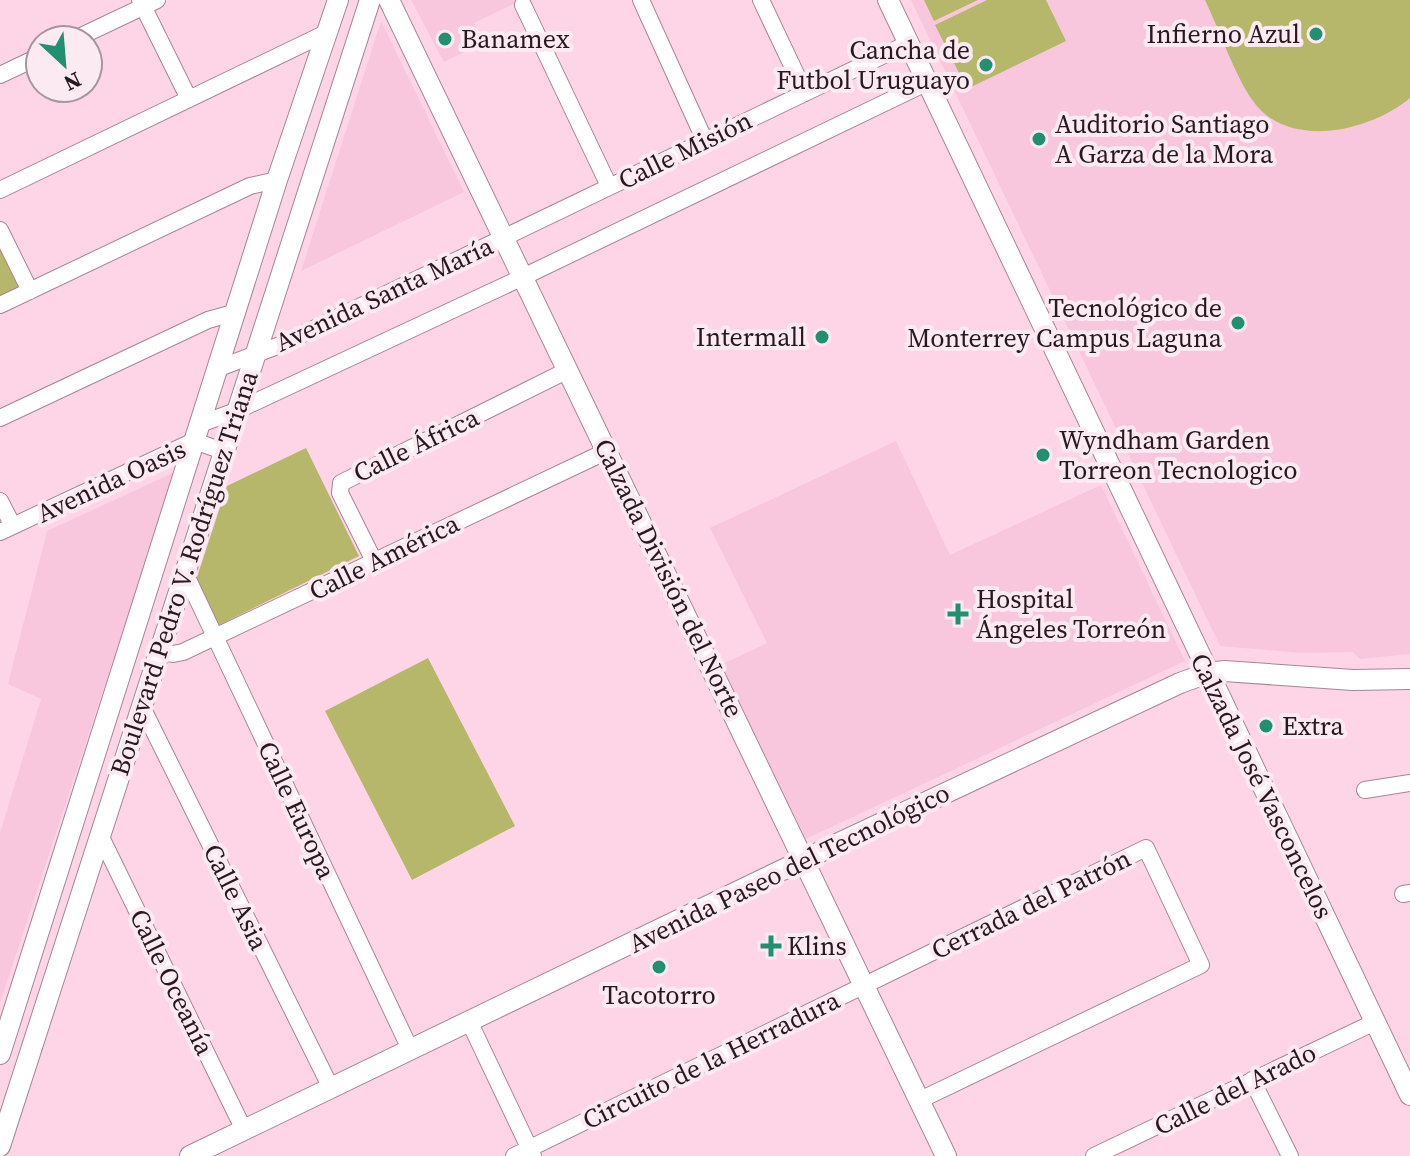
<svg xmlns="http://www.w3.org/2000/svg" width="1410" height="1156" font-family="'Source Serif 4',serif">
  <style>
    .built { fill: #f8c7dd }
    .green { fill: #b6b76a }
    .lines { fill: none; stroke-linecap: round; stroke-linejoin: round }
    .minor-casing { stroke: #a98495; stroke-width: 18 }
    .major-casing { stroke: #a98495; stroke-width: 22 }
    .minor { stroke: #fff; stroke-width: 16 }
    .major { stroke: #fff; stroke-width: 20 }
    .poi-dot { fill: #209071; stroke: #fbeaf1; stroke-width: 3 }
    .labels { text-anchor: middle; stroke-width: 8; stroke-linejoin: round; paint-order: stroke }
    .poi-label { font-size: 26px; fill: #27191f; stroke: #fbeaf1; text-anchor: start }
    .street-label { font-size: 26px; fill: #27191f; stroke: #fbeaf1 }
  </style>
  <rect width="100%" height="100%" fill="#fed5e7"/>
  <!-- built -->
  <path class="built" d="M 411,0 L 522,0 L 474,23 L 483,43 L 444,62 Z
    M 911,0 L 1410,0 L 1410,654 L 1360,659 L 1353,652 L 1301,653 L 1220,646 Z
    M 381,21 L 464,192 L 301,271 Z
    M 896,441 L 950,555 L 1101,485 L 1185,661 L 806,839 L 721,665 L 767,643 L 710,528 Z
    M 175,472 L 0,1003 L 0,833 L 41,699 L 8,684 L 47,531 Z"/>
  <!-- green -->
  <path class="green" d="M 924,0 L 978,0 L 934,21 Z
    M 987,0 L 1046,0 L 1066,41 L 967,89 L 935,25 Z
    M 1205,0 L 1410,0 L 1410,98 C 1371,131 1288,151 1253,101 C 1235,76 1219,29 1205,0 Z
    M 0,244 L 22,288 L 0,298 Z
    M 306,448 L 359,556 L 219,625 L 196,580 L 227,486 Z
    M 428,658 L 515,826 L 412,880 L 325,711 Z"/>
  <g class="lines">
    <defs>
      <path id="minor" d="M 140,0 L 189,99
        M 641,0 L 705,141
        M 761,0 L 805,93
        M 523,5 L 609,186
        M 73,40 L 157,0
        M 0,75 L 40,56
        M 0,190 L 328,32
        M 0,230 L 30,291
        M 0,305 L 250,186 L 277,180
        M 219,368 L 280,345 L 909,43
        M 0,418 L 208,320 L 237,312
        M 200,424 L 236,411 L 523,277 L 928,82
        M 0,501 L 13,526
        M 0,532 L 194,441 L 223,451
        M 374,561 L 340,493 L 341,483 L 568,370
        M 184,571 L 410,1049
        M 159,651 L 173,654 L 183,652 L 607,451
        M 141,705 L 331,1088
        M 1365,790 L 1410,783
        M 100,835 L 244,1130
        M 1403,894 L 1410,893
        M 469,1021 L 533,1156
        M 1252,1080 L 1290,1156
        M 514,1156 L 1146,848 L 1201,965 L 920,1100
        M 1094,1156 L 1375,1022"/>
      <path id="major" d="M 389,0 L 946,1156
        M 888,0 L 1410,1095
        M 0,1054 L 277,180 L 338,0
        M 0,1146 L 370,0
        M 190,1156 L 805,859 L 1180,683 L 1208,673 L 1224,671 L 1353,680 L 1410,679"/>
    </defs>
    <!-- minor casing -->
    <use href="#minor" class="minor-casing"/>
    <!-- major casing -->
    <use href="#major" class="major-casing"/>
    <!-- minor -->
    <use href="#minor" class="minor"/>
    <!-- major -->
    <use href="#major" class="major"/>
  </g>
  <!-- markers -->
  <g class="poi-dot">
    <circle cx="1316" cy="34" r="8"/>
    <circle cx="445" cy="39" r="8"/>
    <circle cx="986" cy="65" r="8"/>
    <circle cx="1039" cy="139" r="8"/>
    <circle cx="1238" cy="323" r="8"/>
    <circle cx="822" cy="337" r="8"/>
    <circle cx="1043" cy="455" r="8"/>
    <path d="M954 602h8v8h8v8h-8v8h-8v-8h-8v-8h8z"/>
    <circle cx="1266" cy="726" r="8"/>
    <path d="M767 934h8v8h8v8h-8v8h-8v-8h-8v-8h8z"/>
    <circle cx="659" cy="967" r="8"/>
  </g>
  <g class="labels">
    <!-- poi labels -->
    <g class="poi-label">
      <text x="1300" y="43" text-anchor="end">Infierno Azul</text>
      <text x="461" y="48">Banamex</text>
      <text x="970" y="59" text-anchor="end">Cancha de<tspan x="970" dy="30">Futbol Uruguayo</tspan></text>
      <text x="1055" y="133">Auditorio Santiago<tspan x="1055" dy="30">A Garza de la Mora</tspan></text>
      <text x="1222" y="317" text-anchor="end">Tecnológico de<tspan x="1222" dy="30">Monterrey Campus Laguna</tspan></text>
      <text x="806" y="346" text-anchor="end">Intermall</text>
      <text x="1059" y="449">Wyndham Garden<tspan x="1059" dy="30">Torreon Tecnologico</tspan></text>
      <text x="976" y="608">Hospital<tspan x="976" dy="30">Ángeles Torreón</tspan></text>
      <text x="1282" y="735">Extra</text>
      <text x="787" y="955">Klins</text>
      <text x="659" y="1004" text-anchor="middle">Tacotorro</text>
    </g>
    <!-- street labels -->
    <g class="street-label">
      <text transform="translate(685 150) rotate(-26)" y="9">Calle Misión</text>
      <text transform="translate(384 294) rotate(-25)" y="9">Avenida Santa María</text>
      <text transform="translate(416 445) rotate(-26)" y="9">Calle África</text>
      <text transform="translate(111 481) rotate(-25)" y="9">Avenida Oasis</text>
      <text transform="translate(384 557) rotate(-26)" y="9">Calle América</text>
      <text transform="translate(184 573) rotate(-72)" y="9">Boulevard Pedro V. Rodríguez Triana</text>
      <text transform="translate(669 578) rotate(64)" y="9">Calzada División del Norte</text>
      <text transform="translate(1262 786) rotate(64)" y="9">Calzada José Vasconcelos</text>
      <text transform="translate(297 810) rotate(65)" y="9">Calle Europa</text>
      <text transform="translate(789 868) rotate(-26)" y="9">Avenida Paseo del Tecnológico</text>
      <text transform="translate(236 897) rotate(64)" y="9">Calle Asia</text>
      <text transform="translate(1031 904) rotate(-26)" y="9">Cerrada del Patrón</text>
      <text transform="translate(172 982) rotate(64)" y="9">Calle Oceanía</text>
      <text transform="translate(711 1060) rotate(-26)" y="9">Circuito de la Herradura</text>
      <text transform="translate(1235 1089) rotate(-26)" y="9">Calle del Arado</text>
    </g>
  </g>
  <!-- north arrow -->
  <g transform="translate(64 64) rotate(154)"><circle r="38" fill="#fbeaf1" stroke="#a6969d" stroke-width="2"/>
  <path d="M0-6L14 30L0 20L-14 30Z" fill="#209071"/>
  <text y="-12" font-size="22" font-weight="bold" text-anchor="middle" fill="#27191f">N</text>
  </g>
</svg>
